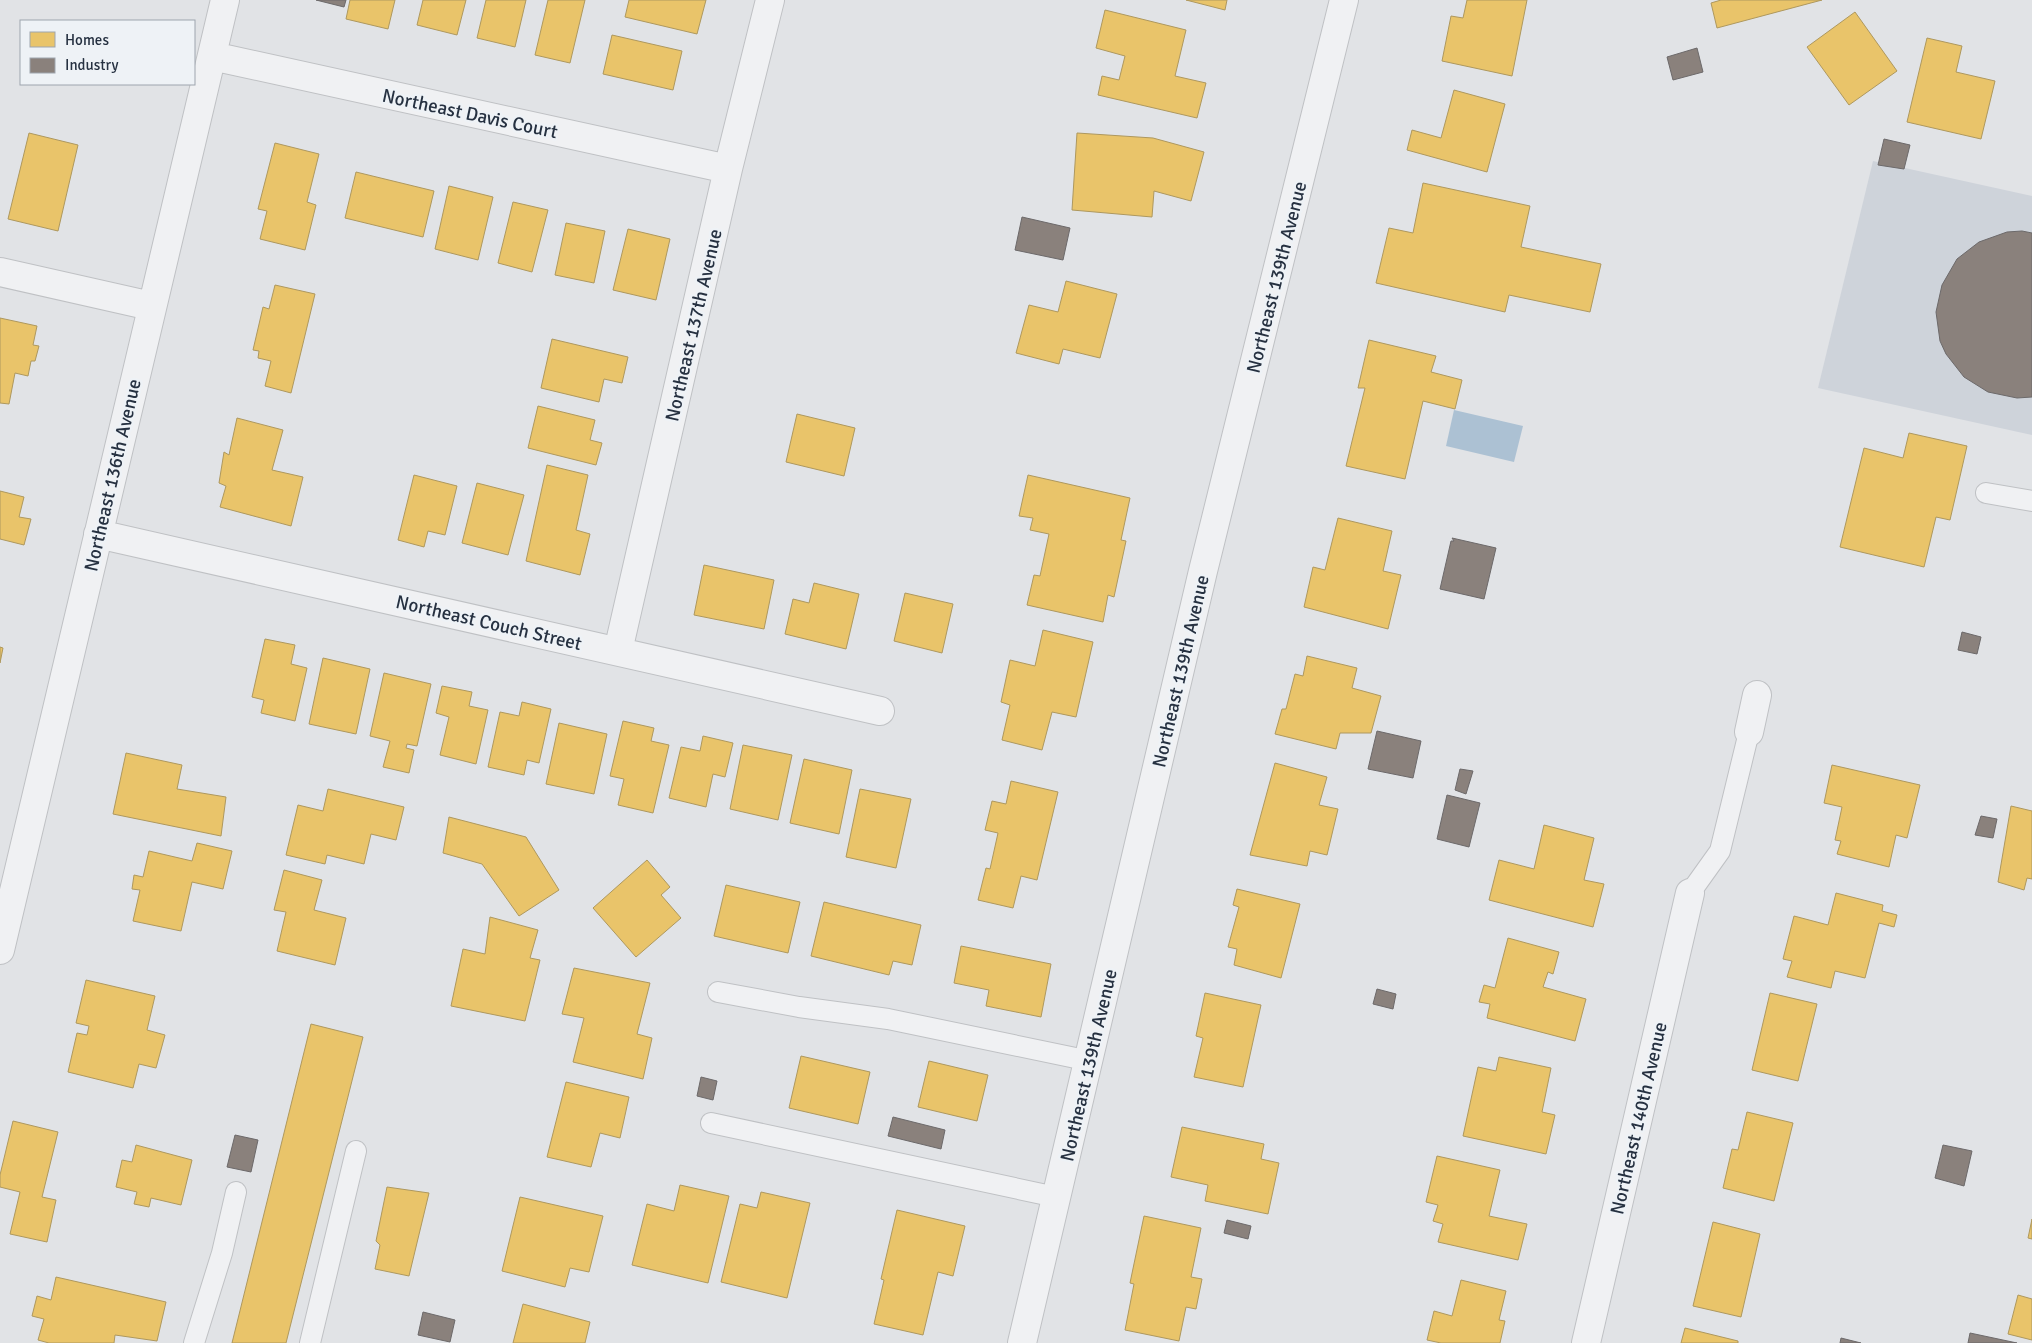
<svg xmlns="http://www.w3.org/2000/svg" width="2032" height="1343" font-family="Signika,sans-serif">
  <style>
    .built { fill: #ced3da }
    .water { fill: #acc1d3 }
    .homes { fill: #e9c46a; stroke: #ae985e }
    .industry { fill: #8a817c; stroke: #6c696a }
    .lines { fill: none; stroke-linecap: round; stroke-linejoin: round }
    .service-casing { stroke: #bfc1c4; stroke-width: 22 }
    .minor-casing { stroke: #bfc1c4; stroke-width: 30 }
    .service { stroke: #f0f1f3; stroke-width: 20 }
    .minor { stroke: #f0f1f3; stroke-width: 28 }
    .labels { text-anchor: middle; stroke-width: 5; stroke-linejoin: round; paint-order: stroke }
    .street-label { font-size: 19px; fill: #263141; stroke: #eef2f6 }
  </style>
  <rect width="100%" height="100%" fill="#e1e3e6"/>
  <!-- built -->
  <path class="built" d="M 1873,161 L 2032,196 L 2032,435 L 1818,388 Z"/>
  <!-- water -->
  <path class="water" d="M 1454,410 L 1523,426 L 1514,462 L 1446,446 Z"/>
  <!-- homes -->
  <path class="homes" d="M 350,0 L 395,0 L 388,29 L 346,19 Z
    M 423,0 L 466,0 L 457,35 L 417,25 Z
    M 486,0 L 526,0 L 515,47 L 477,38 Z
    M 548,0 L 585,0 L 570,63 L 535,55 Z
    M 629,0 L 706,0 L 697,34 L 625,17 Z
    M 1186,0 L 1227,0 L 1225,10 Z
    M 1467,0 L 1527,0 L 1512,76 L 1442,61 L 1451,16 L 1463,18 Z
    M 1721,0 L 1822,0 L 1717,28 L 1711,3 Z
    M 1105,10 L 1186,30 L 1175,76 L 1206,83 L 1197,118 L 1098,95 L 1102,76 L 1119,80 L 1125,56 L 1096,48 Z
    M 1855,12 L 1897,71 L 1849,105 L 1807,47 Z
    M 612,35 L 682,51 L 673,90 L 603,74 Z
    M 1927,38 L 1962,46 L 1956,72 L 1995,81 L 1981,139 L 1907,122 Z
    M 1454,90 L 1505,104 L 1487,172 L 1407,150 L 1412,130 L 1441,138 Z
    M 29,133 L 78,145 L 58,231 L 8,219 Z
    M 1077,133 L 1153,138 L 1204,152 L 1191,201 L 1154,191 L 1152,217 L 1072,210 Z
    M 275,143 L 319,154 L 307,202 L 316,205 L 305,250 L 260,239 L 267,211 L 258,209 Z
    M 356,172 L 434,191 L 423,237 L 345,218 Z
    M 1423,183 L 1530,206 L 1521,247 L 1601,264 L 1590,312 L 1509,295 L 1505,312 L 1376,283 L 1389,228 L 1413,233 Z
    M 449,186 L 493,197 L 478,260 L 435,249 Z
    M 513,202 L 548,210 L 532,272 L 498,263 Z
    M 566,223 L 605,231 L 594,283 L 555,275 Z
    M 628,229 L 670,239 L 656,300 L 613,290 Z
    M 1066,281 L 1117,294 L 1100,358 L 1063,349 L 1059,364 L 1016,353 L 1029,305 L 1058,312 Z
    M 275,285 L 315,294 L 291,393 L 265,386 L 271,361 L 258,358 L 259,351 L 253,350 L 263,307 L 269,309 Z
    M 0,318 L 37,326 L 33,345 L 39,346 L 35,361 L 31,361 L 28,376 L 15,373 L 9,404 L 0,403 Z
    M 552,339 L 628,357 L 622,383 L 604,379 L 599,402 L 541,388 Z
    M 1369,340 L 1436,356 L 1431,372 L 1462,380 L 1455,409 L 1423,401 L 1405,479 L 1346,466 L 1365,388 L 1358,388 Z
    M 538,406 L 595,420 L 590,440 L 602,443 L 596,465 L 528,448 Z
    M 797,414 L 855,428 L 844,476 L 786,462 Z
    M 237,418 L 283,430 L 272,470 L 303,477 L 291,526 L 220,507 L 226,486 L 219,483 L 224,452 L 229,455 Z
    M 1909,433 L 1967,446 L 1950,520 L 1936,517 L 1924,567 L 1840,547 L 1864,448 L 1903,458 Z
    M 547,465 L 588,475 L 576,530 L 590,534 L 580,575 L 526,561 Z
    M 414,475 L 457,486 L 445,535 L 428,531 L 424,547 L 398,540 Z
    M 1028,475 L 1130,498 L 1121,540 L 1126,541 L 1114,597 L 1108,595 L 1103,622 L 1027,605 L 1034,575 L 1040,576 L 1049,534 L 1030,530 L 1033,518 L 1019,516 Z
    M 477,483 L 524,495 L 508,555 L 462,543 Z
    M 0,491 L 24,497 L 19,517 L 31,519 L 24,545 L 0,539 Z
    M 1338,518 L 1392,531 L 1383,571 L 1401,575 L 1388,629 L 1304,607 L 1313,567 L 1325,570 Z
    M 704,565 L 774,580 L 764,629 L 694,615 Z
    M 814,583 L 859,594 L 846,649 L 785,634 L 793,599 L 809,603 Z
    M 905,593 L 953,604 L 942,653 L 894,641 Z
    M 1043,630 L 1093,642 L 1076,717 L 1052,712 L 1042,750 L 1002,740 L 1010,705 L 1001,702 L 1010,660 L 1035,666 Z
    M 265,639 L 295,645 L 291,664 L 307,668 L 295,721 L 261,713 L 264,700 L 252,697 Z
    M 0,647 L 3,648 L 0,663 Z
    M 1307,656 L 1357,668 L 1352,688 L 1381,696 L 1371,733 L 1340,733 L 1336,749 L 1275,734 L 1282,709 L 1286,709 L 1295,674 L 1303,676 Z
    M 323,658 L 370,669 L 356,734 L 309,724 Z
    M 384,673 L 431,684 L 417,746 L 407,744 L 406,748 L 414,750 L 409,773 L 383,767 L 390,741 L 370,736 Z
    M 442,686 L 472,692 L 469,706 L 488,710 L 476,764 L 440,755 L 449,717 L 436,713 Z
    M 522,702 L 551,709 L 539,763 L 527,760 L 524,775 L 488,767 L 500,712 L 519,716 Z
    M 623,721 L 654,728 L 651,741 L 669,745 L 653,813 L 618,805 L 624,779 L 610,776 Z
    M 559,723 L 607,734 L 594,794 L 546,784 Z
    M 703,736 L 733,743 L 725,777 L 713,774 L 706,807 L 669,798 L 681,747 L 700,751 Z
    M 743,745 L 792,755 L 778,820 L 730,809 Z
    M 126,753 L 182,765 L 177,789 L 226,797 L 221,836 L 113,814 Z
    M 804,759 L 852,770 L 839,834 L 790,823 Z
    M 1275,763 L 1327,777 L 1319,805 L 1338,809 L 1327,855 L 1310,851 L 1307,866 L 1250,855 Z
    M 1832,765 L 1920,785 L 1907,838 L 1896,835 L 1889,867 L 1837,854 L 1841,841 L 1835,840 L 1842,807 L 1824,803 Z
    M 1011,781 L 1058,792 L 1037,880 L 1021,876 L 1013,908 L 978,900 L 986,868 L 990,869 L 998,833 L 985,830 L 992,801 L 1006,804 Z
    M 328,789 L 404,807 L 396,840 L 371,834 L 364,864 L 327,855 L 325,864 L 286,855 L 298,805 L 323,811 Z
    M 860,789 L 911,799 L 896,868 L 846,857 Z
    M 2011,806 L 2032,811 L 2032,879 L 2027,878 L 2024,890 L 1998,882 Z
    M 449,817 L 526,837 L 559,890 L 519,916 L 482,864 L 443,853 Z
    M 1544,825 L 1594,838 L 1584,880 L 1604,884 L 1593,927 L 1489,900 L 1499,860 L 1534,869 Z
    M 197,843 L 232,851 L 223,889 L 192,882 L 181,931 L 133,921 L 140,890 L 132,889 L 134,875 L 143,877 L 149,851 L 192,861 Z
    M 647,860 L 670,887 L 661,895 L 681,918 L 636,957 L 593,908 Z
    M 284,870 L 322,880 L 314,910 L 346,918 L 335,965 L 277,951 L 286,912 L 274,910 Z
    M 726,885 L 800,902 L 788,953 L 714,936 Z
    M 1237,889 L 1300,904 L 1281,978 L 1234,965 L 1237,949 L 1228,947 L 1239,907 L 1233,905 Z
    M 1836,893 L 1883,905 L 1882,911 L 1897,915 L 1894,927 L 1879,923 L 1865,978 L 1835,971 L 1831,988 L 1787,977 L 1792,961 L 1783,959 L 1794,916 L 1828,925 Z
    M 824,902 L 921,925 L 912,965 L 893,961 L 889,975 L 811,956 Z
    M 490,917 L 538,930 L 530,958 L 540,960 L 525,1021 L 451,1006 L 463,949 L 485,954 Z
    M 1508,938 L 1559,952 L 1553,974 L 1548,972 L 1543,987 L 1586,999 L 1575,1041 L 1487,1018 L 1490,1004 L 1479,1002 L 1484,985 L 1495,988 Z
    M 961,946 L 1051,964 L 1041,1017 L 986,1006 L 989,990 L 954,983 Z
    M 574,968 L 650,983 L 637,1034 L 652,1038 L 643,1079 L 573,1062 L 584,1018 L 562,1014 Z
    M 86,980 L 155,996 L 147,1030 L 165,1035 L 156,1068 L 139,1064 L 133,1088 L 68,1072 L 77,1033 L 87,1035 L 89,1026 L 76,1023 Z
    M 1205,993 L 1261,1005 L 1243,1087 L 1194,1077 L 1203,1038 L 1196,1036 Z
    M 1770,993 L 1817,1004 L 1798,1081 L 1752,1070 Z
    M 311,1024 L 363,1037 L 286,1343 L 232,1343 Z
    M 801,1056 L 870,1072 L 858,1124 L 789,1108 Z
    M 1499,1057 L 1551,1068 L 1542,1112 L 1555,1115 L 1546,1154 L 1463,1136 L 1478,1067 L 1496,1071 Z
    M 929,1061 L 988,1075 L 977,1121 L 918,1107 Z
    M 566,1082 L 629,1097 L 620,1138 L 600,1133 L 591,1167 L 547,1157 Z
    M 1747,1112 L 1793,1123 L 1774,1201 L 1723,1188 L 1732,1149 L 1738,1150 Z
    M 13,1121 L 58,1132 L 42,1197 L 56,1200 L 47,1242 L 10,1234 L 20,1192 L 0,1187 L 0,1175 Z
    M 1182,1127 L 1264,1144 L 1261,1159 L 1279,1163 L 1268,1214 L 1205,1201 L 1208,1185 L 1171,1177 Z
    M 136,1145 L 192,1160 L 181,1205 L 151,1198 L 149,1207 L 134,1204 L 137,1192 L 116,1187 L 122,1160 L 132,1162 Z
    M 1437,1156 L 1500,1170 L 1489,1216 L 1527,1224 L 1518,1260 L 1438,1242 L 1443,1224 L 1433,1221 L 1438,1205 L 1426,1202 Z
    M 680,1185 L 729,1196 L 708,1283 L 632,1265 L 647,1204 L 674,1211 Z
    M 387,1187 L 429,1193 L 409,1276 L 375,1269 L 380,1245 L 376,1241 Z
    M 761,1192 L 810,1203 L 787,1298 L 721,1282 L 740,1204 L 757,1208 Z
    M 520,1197 L 603,1216 L 589,1272 L 570,1268 L 565,1287 L 502,1271 Z
    M 897,1210 L 965,1226 L 953,1276 L 938,1272 L 923,1335 L 874,1324 L 884,1280 L 881,1279 Z
    M 1144,1216 L 1201,1228 L 1191,1277 L 1202,1279 L 1196,1309 L 1186,1307 L 1179,1341 L 1125,1330 L 1134,1284 L 1130,1283 Z
    M 2032,1219 L 2032,1239 L 2028,1238 Z
    M 1713,1222 L 1760,1234 L 1741,1317 L 1693,1306 Z
    M 56,1277 L 166,1302 L 157,1341 L 115,1335 L 114,1343 L 49,1343 L 38,1340 L 44,1319 L 32,1316 L 37,1296 L 51,1300 Z
    M 1461,1280 L 1506,1291 L 1499,1320 L 1505,1321 L 1500,1343 L 1441,1343 L 1427,1340 L 1434,1311 L 1452,1316 Z
    M 2018,1295 L 2032,1299 L 2032,1340 L 2008,1334 Z
    M 523,1304 L 590,1322 L 585,1343 L 513,1343 Z
    M 1685,1328 L 1738,1341 L 1738,1343 L 1681,1343 Z"/>
  <!-- industry -->
  <path class="industry" d="M 316,0 L 346,0 L 344,7 Z
    M 1697,48 L 1703,72 L 1673,80 L 1667,57 Z
    M 1884,139 L 1910,145 L 1904,169 L 1878,165 Z
    M 1022,217 L 1070,228 L 1063,260 L 1015,250 Z
    M 2022,231 L 2032,233 L 2032,397 L 2017,398 L 1988,392 L 1964,377 L 1946,354 L 1940,341 L 1936,312 L 1942,285 L 1957,259 L 1979,242 L 2007,232 Z
    M 1452,538 L 1496,548 L 1484,599 L 1440,589 L 1451,541 L 1454,541 Z
    M 1962,632 L 1981,637 L 1977,654 L 1958,650 Z
    M 1377,731 L 1421,741 L 1413,778 L 1368,769 Z
    M 1460,769 L 1473,771 L 1466,794 L 1455,790 Z
    M 1447,795 L 1480,803 L 1469,847 L 1437,839 Z
    M 1981,816 L 1997,819 L 1993,838 L 1975,835 Z
    M 1377,989 L 1396,994 L 1393,1009 L 1373,1004 Z
    M 701,1077 L 717,1081 L 713,1100 L 697,1096 Z
    M 893,1117 L 945,1130 L 941,1149 L 888,1136 Z
    M 235,1135 L 258,1140 L 251,1172 L 227,1167 Z
    M 1943,1145 L 1972,1151 L 1964,1186 L 1935,1178 Z
    M 1227,1220 L 1251,1226 L 1248,1239 L 1224,1233 Z
    M 423,1312 L 455,1320 L 450,1342 L 418,1335 Z
    M 1970,1333 L 2017,1343 L 1968,1343 Z
    M 1841,1338 L 1861,1343 L 1840,1343 Z"/>
  <g class="lines">
    <defs>
      <path id="service" d="M 1986,493 L 2032,501
        M 1690,893 L 1720,851 L 1749,732
        M 718,992 L 799,1007 L 888,1019 L 1090,1061
        M 711,1123 L 1056,1197
        M 194,1343 L 222,1253 L 236,1192
        M 310,1343 L 356,1151"/>
      <path id="minor" d="M 212,56 L 728,169
        M 0,272 L 151,306
        M 98,534 L 880,711
        M 618,651 L 728,169 L 770,0
        M 1749,732 L 1757,695
        M 0,950 L 225,0
        M 1022,1343 L 1203,571 L 1344,0
        M 1586,1343 L 1690,893"/>
    </defs>
    <!-- service casing -->
    <use href="#service" class="service-casing"/>
    <!-- minor casing -->
    <use href="#minor" class="minor-casing"/>
    <!-- service -->
    <use href="#service" class="service"/>
    <!-- minor -->
    <use href="#minor" class="minor"/>
  </g>
  <g class="labels">
    <!-- street labels -->
    <g class="street-label">
      <text transform="translate(470 113) rotate(12)" y="7">Northeast Davis Court</text>
      <text transform="translate(1276 277) rotate(-76)" y="7">Northeast 139th Avenue</text>
      <text transform="translate(693 325) rotate(-77)" y="7">Northeast 137th Avenue</text>
      <text transform="translate(112 475) rotate(-77)" y="7">Northeast 136th Avenue</text>
      <text transform="translate(489 622) rotate(13)" y="7">Northeast Couch Street</text>
      <text transform="translate(1180 671) rotate(-77)" y="7">Northeast 139th Avenue</text>
      <text transform="translate(1088 1065) rotate(-77)" y="7">Northeast 139th Avenue</text>
      <text transform="translate(1638 1118) rotate(-77)" y="7">Northeast 140th Avenue</text>
    </g>
  </g>
  <!-- legend -->
  <rect x="20" y="20" width="175" height="65" fill="#eef2f6" stroke="#9ea5ae"/>
  <rect x="30" y="32" width="25" height="15" fill="#e9c46a" stroke="#9ea5ae"/>
  <text x="65" y="45" font-size="15" fill="#263141">Homes</text>
  <rect x="30" y="58" width="25" height="15" fill="#8a817c" stroke="#9ea5ae"/>
  <text x="65" y="70" font-size="15" fill="#263141">Industry</text>
</svg>
